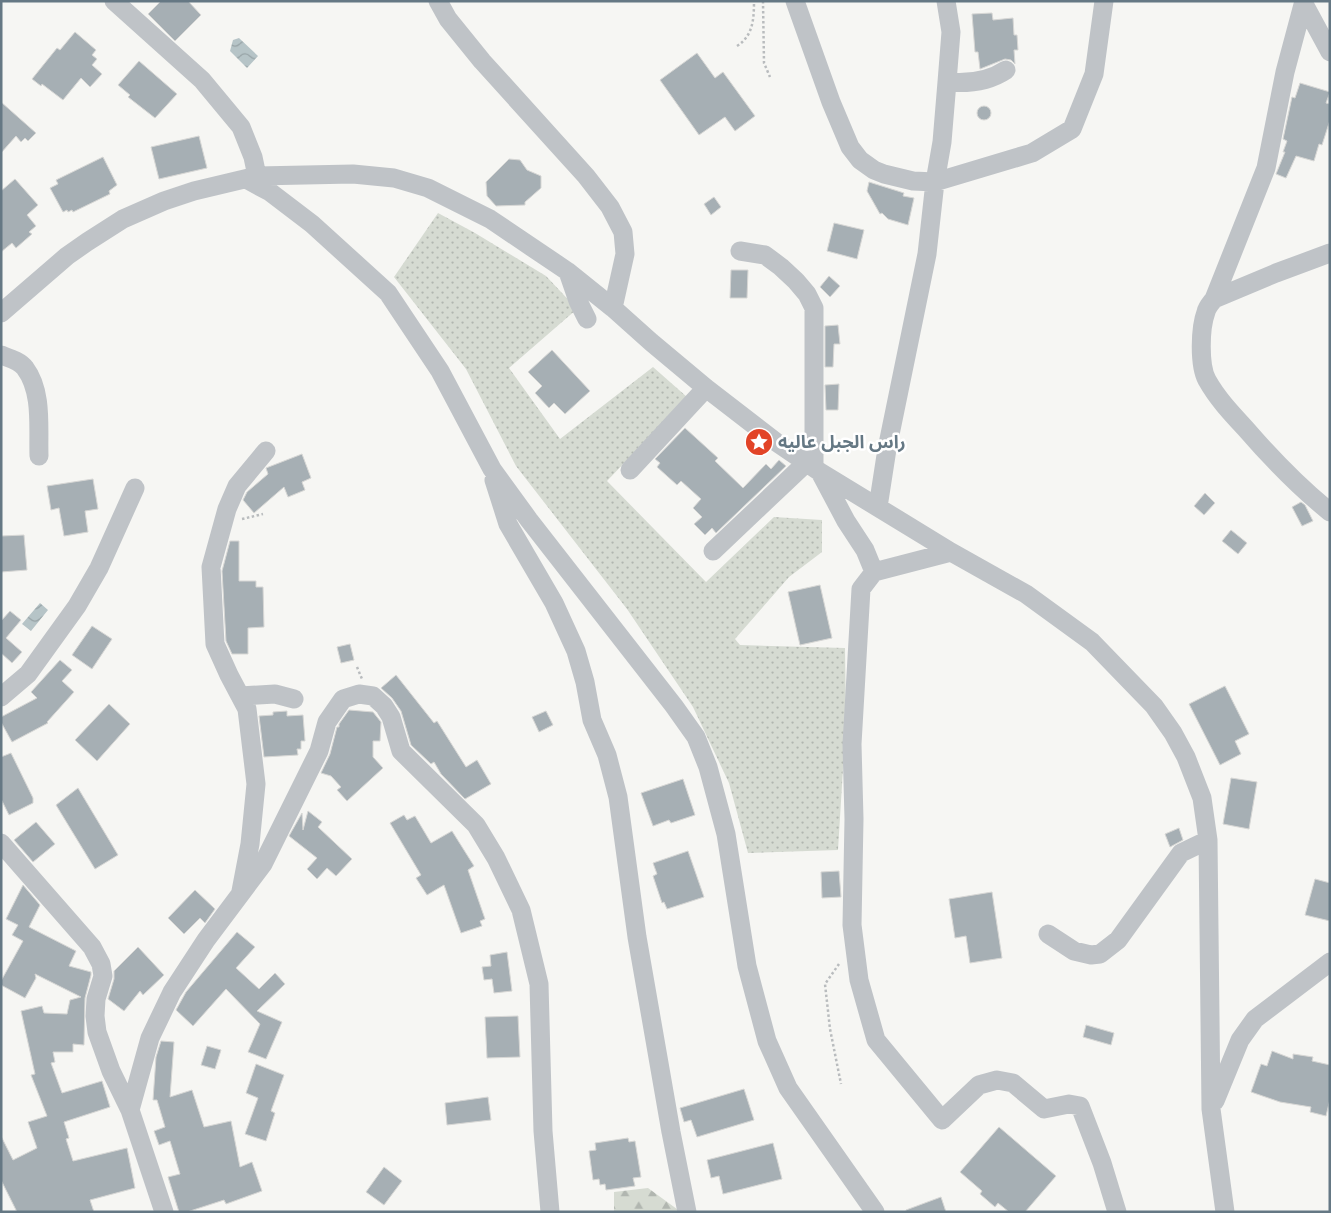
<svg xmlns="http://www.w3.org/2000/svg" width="1331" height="1213" font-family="'Varela Round','Noto Sans Arabic',sans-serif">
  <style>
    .grass { fill: url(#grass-dots) }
    .forest { fill: url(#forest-firs) }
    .water { fill: url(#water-waves) }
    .building { fill: #a6afb4; stroke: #d7d7d5 }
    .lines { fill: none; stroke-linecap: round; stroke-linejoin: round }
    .path { stroke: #b9bcbe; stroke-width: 2.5; stroke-dasharray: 2.5 2.5; stroke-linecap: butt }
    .minor { stroke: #bfc3c7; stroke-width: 19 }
    .labels { text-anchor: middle; stroke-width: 5; stroke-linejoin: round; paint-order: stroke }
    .poi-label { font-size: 18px; font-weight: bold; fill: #657884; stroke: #fff; text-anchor: start }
  </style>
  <defs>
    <pattern id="grass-dots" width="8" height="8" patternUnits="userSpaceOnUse" patternTransform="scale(1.25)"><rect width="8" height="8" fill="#d6dbd2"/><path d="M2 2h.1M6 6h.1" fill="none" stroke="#b1b6b0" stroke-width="1.8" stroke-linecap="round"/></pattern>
    <pattern id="forest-firs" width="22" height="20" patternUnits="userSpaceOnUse" patternTransform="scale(1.25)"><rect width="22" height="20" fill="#d6dbd2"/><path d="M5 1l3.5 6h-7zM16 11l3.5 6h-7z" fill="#b1b6b0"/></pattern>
    <pattern id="water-waves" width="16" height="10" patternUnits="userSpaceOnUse" patternTransform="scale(1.25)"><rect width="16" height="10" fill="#b6c4c7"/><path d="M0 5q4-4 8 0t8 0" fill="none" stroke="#98a4a7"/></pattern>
  </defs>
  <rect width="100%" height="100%" fill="#f6f6f3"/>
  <!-- grass -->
  <path class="grass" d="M 438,213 L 475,233 L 546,276 L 577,309 L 509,368 L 560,439 L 653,367 L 687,397 L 607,481 L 706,582 L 774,517 L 822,520 L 822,552 L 789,577 L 735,639 L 740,645 L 845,648 L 846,720 L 838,850 L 748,853 L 729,783 L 693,707 L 627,609 L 516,466 L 466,369 L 394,277 Z"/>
  <!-- forest -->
  <path class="forest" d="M 648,1188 L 681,1212 L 614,1212 L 614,1192 Z"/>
  <!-- water -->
  <path class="water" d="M 239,38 L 258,56 L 247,68 L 230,51 L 233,40 Z
    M 40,603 L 48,610 L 31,631 L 22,624 Z"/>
  <!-- building -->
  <path class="building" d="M 161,1 L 188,1 L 201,15 L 175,41 L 148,14 Z
    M 992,13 L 993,20 L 1013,18 L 1014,35 L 1017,35 L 1018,50 L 1014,50 L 1015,64 L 1011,60 L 1005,59 L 980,69 L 978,52 L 975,52 L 972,14 Z
    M 75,32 L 96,50 L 92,55 L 97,59 L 92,65 L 102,74 L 90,87 L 81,78 L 63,100 L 42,84 L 41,86 L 32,79 L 57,48 L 60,50 Z
    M 697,53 L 715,78 L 723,72 L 755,116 L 735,131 L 725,117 L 699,135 L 660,80 Z
    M 139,61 L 177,94 L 155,118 L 128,97 L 130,95 L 118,85 Z
    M 1300,83 L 1330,92 L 1326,103 L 1330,104 L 1330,120 L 1322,145 L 1319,144 L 1314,161 L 1296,156 L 1286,178 L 1276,174 L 1285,152 L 1283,152 L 1287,141 L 1283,139 L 1292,97 L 1295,98 Z
    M 1,102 L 36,133 L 28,141 L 25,138 L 21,142 L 16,136 L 1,153 Z
    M977 113a7 7 0 1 1 14 0a7 7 0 1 1-14 0Z
    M 199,136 L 207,168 L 159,179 L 151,147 Z
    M 103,157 L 117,185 L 109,191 L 110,194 L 73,212 L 72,210 L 68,212 L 67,210 L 63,212 L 50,188 L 58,184 L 56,180 Z
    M 509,159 L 520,160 L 527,170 L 541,176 L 541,188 L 525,202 L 525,205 L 496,206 L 487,196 L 486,182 Z
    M 15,179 L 38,205 L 27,215 L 36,226 L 29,232 L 32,234 L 16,248 L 12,243 L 1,252 L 1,191 Z
    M 869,182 L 904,193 L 903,196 L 914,198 L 908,225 L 888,219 L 882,213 L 880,214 L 867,191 Z
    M 714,197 L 721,207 L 711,215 L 704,204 Z
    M 834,223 L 864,230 L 857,259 L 827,251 Z
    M 731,270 L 748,270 L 747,298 L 730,298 Z
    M 829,276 L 840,286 L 830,297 L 820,287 Z
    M 838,325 L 840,344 L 834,344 L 833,367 L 825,367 L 825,326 Z
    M 552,350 L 590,391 L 565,414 L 554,403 L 549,408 L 535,393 L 542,386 L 528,372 Z
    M 839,384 L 838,410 L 826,410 L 825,385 Z
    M 685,428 L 718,458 L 715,461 L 743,488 L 766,464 L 771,469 L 779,460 L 786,466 L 716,533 L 712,528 L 705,535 L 694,524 L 702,517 L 693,508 L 701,499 L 681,481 L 677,485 L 657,467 L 660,463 L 655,459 Z
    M 302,454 L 311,478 L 302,482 L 305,490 L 288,497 L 284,487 L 254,513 L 243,500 L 247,492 L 268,474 L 266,468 Z
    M 93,479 L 98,509 L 85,511 L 88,532 L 64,536 L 59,508 L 51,510 L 47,486 Z
    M 1205,493 L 1215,503 L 1204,515 L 1194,506 Z
    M 1301,502 L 1305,505 L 1313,521 L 1302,526 L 1292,507 Z
    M 1231,530 L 1247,543 L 1238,554 L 1222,541 Z
    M 24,535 L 27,570 L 1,572 L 1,536 Z
    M 230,541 L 239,541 L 239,581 L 256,581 L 256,587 L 263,587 L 264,627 L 248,628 L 248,654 L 232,654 L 226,641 L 222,571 Z
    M 820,585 L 832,638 L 800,645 L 788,592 Z
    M 10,611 L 21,620 L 6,638 L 22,652 L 12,663 L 1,653 L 1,621 Z
    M 92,626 L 112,639 L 92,669 L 72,655 Z
    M 350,644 L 354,660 L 341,663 L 337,647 Z
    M 60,660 L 72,670 L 62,681 L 74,692 L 47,722 L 48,723 L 12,742 L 1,722 L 1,717 L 37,698 L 31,692 Z
    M 396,675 L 434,723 L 437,721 L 466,767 L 477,760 L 491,784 L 465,799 L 441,774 L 434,762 L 431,764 L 411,745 L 401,711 L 392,698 L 381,688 Z
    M 1225,686 L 1249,734 L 1235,741 L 1241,754 L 1220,765 L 1189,704 Z
    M 109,704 L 130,724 L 97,761 L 75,740 Z
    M 349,710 L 373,712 L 381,722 L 380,741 L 373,741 L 373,757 L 383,768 L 347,801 L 337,790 L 341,787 L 331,776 L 321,773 L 330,754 L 337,727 L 339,727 L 339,724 Z
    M 287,711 L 287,716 L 303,715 L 305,741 L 301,741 L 301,749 L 297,749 L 298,755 L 264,757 L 259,716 L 273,715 L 273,712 Z
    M 546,711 L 553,725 L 539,732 L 532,717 Z
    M 11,753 L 33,798 L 33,803 L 9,815 L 1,799 L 1,757 Z
    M 1231,778 L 1257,782 L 1249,829 L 1223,824 Z
    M 683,779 L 695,815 L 671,823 L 669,820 L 653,826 L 641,793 Z
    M 78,788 L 118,855 L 95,869 L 56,805 Z
    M 308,811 L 322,822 L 318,827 L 352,859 L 336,876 L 327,868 L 317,879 L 307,869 L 317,858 L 289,836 L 302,813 L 303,830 Z
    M 404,815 L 407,820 L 415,816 L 431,843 L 452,831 L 474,866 L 468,870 L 485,919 L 480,921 L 482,926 L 461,933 L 444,885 L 427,895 L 416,878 L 421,875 L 390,823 Z
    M 36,822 L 55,844 L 33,862 L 14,840 Z
    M 1179,828 L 1183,840 L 1170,847 L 1165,834 Z
    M 688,851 L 704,897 L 667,909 L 664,902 L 662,903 L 653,876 L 657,874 L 653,863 Z
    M 839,871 L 841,897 L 822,898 L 821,872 Z
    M 1315,879 L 1330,883 L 1330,921 L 1305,915 Z
    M 23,885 L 40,905 L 29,927 L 76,951 L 69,966 L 91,972 L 91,975 L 85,998 L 84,1045 L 73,1044 L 73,1052 L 53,1052 L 55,1062 L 51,1063 L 62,1093 L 102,1081 L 110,1107 L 64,1122 L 69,1138 L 66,1139 L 73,1161 L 127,1148 L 135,1188 L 90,1200 L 94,1212 L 17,1212 L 1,1180 L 1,1136 L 13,1160 L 37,1148 L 28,1122 L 47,1116 L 31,1075 L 35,1074 L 21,1011 L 42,1006 L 44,1013 L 67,1014 L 70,1000 L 81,997 L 35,974 L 36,978 L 25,998 L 1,985 L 1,981 L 23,941 L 12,935 L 18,925 L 6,919 Z
    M 195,890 L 215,909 L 205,923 L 200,918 L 184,934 L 168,918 Z
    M 992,892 L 1002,958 L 970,963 L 966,936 L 955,938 L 949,899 Z
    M 237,932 L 255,947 L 236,968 L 259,989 L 275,973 L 285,984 L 257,1011 L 282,1022 L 266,1059 L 248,1052 L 260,1024 L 226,989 L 193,1026 L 176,1010 L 186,992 Z
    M 138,947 L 164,975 L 143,995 L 140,991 L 124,1011 L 108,999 L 114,979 L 114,971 Z
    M 507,952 L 512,991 L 494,993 L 492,979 L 484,980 L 482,967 L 491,966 L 490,955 Z
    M 518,1016 L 520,1057 L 487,1058 L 485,1017 Z
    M 1086,1025 L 1114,1033 L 1111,1045 L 1083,1037 Z
    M 161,1041 L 174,1042 L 170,1097 L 192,1090 L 204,1127 L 231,1121 L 240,1167 L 252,1162 L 262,1191 L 226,1204 L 224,1200 L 187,1212 L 179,1212 L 168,1177 L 180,1174 L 170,1141 L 159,1145 L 154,1131 L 165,1127 L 157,1100 L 153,1100 L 156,1057 Z
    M 207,1046 L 221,1050 L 215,1069 L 201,1065 Z
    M 1272,1051 L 1293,1059 L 1293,1054 L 1313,1057 L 1312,1061 L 1330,1065 L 1330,1099 L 1326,1116 L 1310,1112 L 1311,1107 L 1280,1102 L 1251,1092 L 1261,1064 L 1267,1066 Z
    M 256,1064 L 284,1075 L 271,1111 L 275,1113 L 266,1141 L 245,1134 L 258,1098 L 246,1093 Z
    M 744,1089 L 754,1120 L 697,1137 L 691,1120 L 684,1122 L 680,1108 Z
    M 488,1097 L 491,1120 L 447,1125 L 445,1103 Z
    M 999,1127 L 1056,1176 L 1025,1212 L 1009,1212 L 998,1203 L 995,1207 L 980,1194 L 982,1191 L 960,1172 Z
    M 628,1138 L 629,1142 L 635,1141 L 641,1177 L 633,1178 L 635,1186 L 606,1190 L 605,1184 L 600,1185 L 599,1179 L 593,1180 L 589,1151 L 596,1150 L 595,1143 Z
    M 773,1143 L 782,1179 L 723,1194 L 719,1176 L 711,1178 L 707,1160 Z
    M 384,1167 L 402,1181 L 384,1205 L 366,1192 Z
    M 941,1197 L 946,1212 L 906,1212 L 906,1210 Z"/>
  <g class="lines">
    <!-- path -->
    <path class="path" d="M 763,1 L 764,63 L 770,77
      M 737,46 C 753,36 754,19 754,1
      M 242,519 L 263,514
      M 357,667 L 362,679
      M 839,964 L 825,984 L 830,1029 L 841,1084"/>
    <!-- minor -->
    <path class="minor" d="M 114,1 L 202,80 L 241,127 L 253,157 L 257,176
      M 438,1 L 448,19 L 482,61 L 586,176 L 610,207 L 623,232 L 625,254 L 613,308
      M 795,1 L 831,102 L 850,147 L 860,160 L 874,170 L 884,174 L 913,181 L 935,182 L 1032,153 L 1072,129 L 1094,74 L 1104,1
      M 1304,1 L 1285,72 L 1266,168 L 1214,299 C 1211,303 1207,307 1206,312 C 1200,328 1199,365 1207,380 C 1217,398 1231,413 1245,428 C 1271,458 1299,487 1330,512
      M 1304,4 L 1330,52
      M 947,82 C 968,84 988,82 1006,70
      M 246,179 L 270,192 L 312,224 L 388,293 L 440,371 L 492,469 L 529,520 L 674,706 L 696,737 L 708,767 L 726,834 L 747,966 L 767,1041 L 788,1088 L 875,1212
      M 740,251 L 765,255 L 781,267 L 796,281 L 807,294 L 814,308 L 814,467
      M 568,272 L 578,301 L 587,319
      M 1214,299 L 1276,273 L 1330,253
      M 1,313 L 67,256 L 87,242 L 123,219 L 164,201 L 194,191 L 257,176 L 353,174 L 394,178 L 428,188 L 490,219 L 567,271 L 613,308 L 651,342 L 706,388 L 776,442 L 820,472 L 951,552 L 1026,594 L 1092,642 L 1154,706 L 1173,733 L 1186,757 L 1202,798 L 1208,840 L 1211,1109 L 1225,1212
      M 1,355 C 9,358 20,361 25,368 C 43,392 38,428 39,456
      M 630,470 L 706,388
      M 820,472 L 846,521 L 865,550 L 874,572
      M 494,480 L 508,524 L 554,603 L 576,651 L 585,682 L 592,720 L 607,755 L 618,797 L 637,937 L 671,1132 L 687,1212
      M 878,507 L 887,449 L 927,254 L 935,182 L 942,142 L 947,82 L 951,32 L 946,1
      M 713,551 L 807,462
      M 951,552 L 874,572 L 861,589 L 852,744 L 854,819 L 852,925 L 859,980 L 876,1040 L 942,1120 L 979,1085 L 997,1080 L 1013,1083 L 1044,1109 L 1069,1104 L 1080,1106 L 1102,1163 L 1117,1212
      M 240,696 L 275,694 L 294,699
      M 1,697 L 28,674 L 77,606 L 99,568 L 135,488
      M 1,843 L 92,947 L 101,964 L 103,976 L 96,999 L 95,1016 L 97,1032 L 111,1071 L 130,1110 L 164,1212
      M 241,891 L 250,844 L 256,784 L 247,709 L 229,675 L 215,644 L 211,567 L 227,509 L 237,486 L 266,451
      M 1048,934 L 1074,951 L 1091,955 L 1100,954 L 1118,940 L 1181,853 L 1208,840
      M 1215,1101 L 1240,1040 L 1255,1019 L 1330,962
      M 130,1110 L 150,1038 L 172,992 L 206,940 L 263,864 L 319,751 L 327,722 L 343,699 L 359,694 L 373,696 L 384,706 L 391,717 L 401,751 L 476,825 L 496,858 L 521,910 L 539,984 L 543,1131 L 550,1212"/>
  </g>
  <!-- icons -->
  <defs>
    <symbol id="sight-disc" viewBox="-11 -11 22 22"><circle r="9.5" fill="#e24427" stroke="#fff"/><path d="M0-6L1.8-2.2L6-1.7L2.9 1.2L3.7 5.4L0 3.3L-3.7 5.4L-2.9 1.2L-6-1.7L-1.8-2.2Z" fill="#fff"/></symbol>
  </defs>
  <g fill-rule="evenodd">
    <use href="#sight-disc" x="743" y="426" width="32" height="32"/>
  </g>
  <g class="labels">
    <!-- poi labels -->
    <g class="poi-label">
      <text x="778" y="448">راس الجبل عاليه</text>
    </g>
  </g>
  <!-- border -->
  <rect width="1331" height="1213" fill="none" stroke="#657884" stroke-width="5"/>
</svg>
